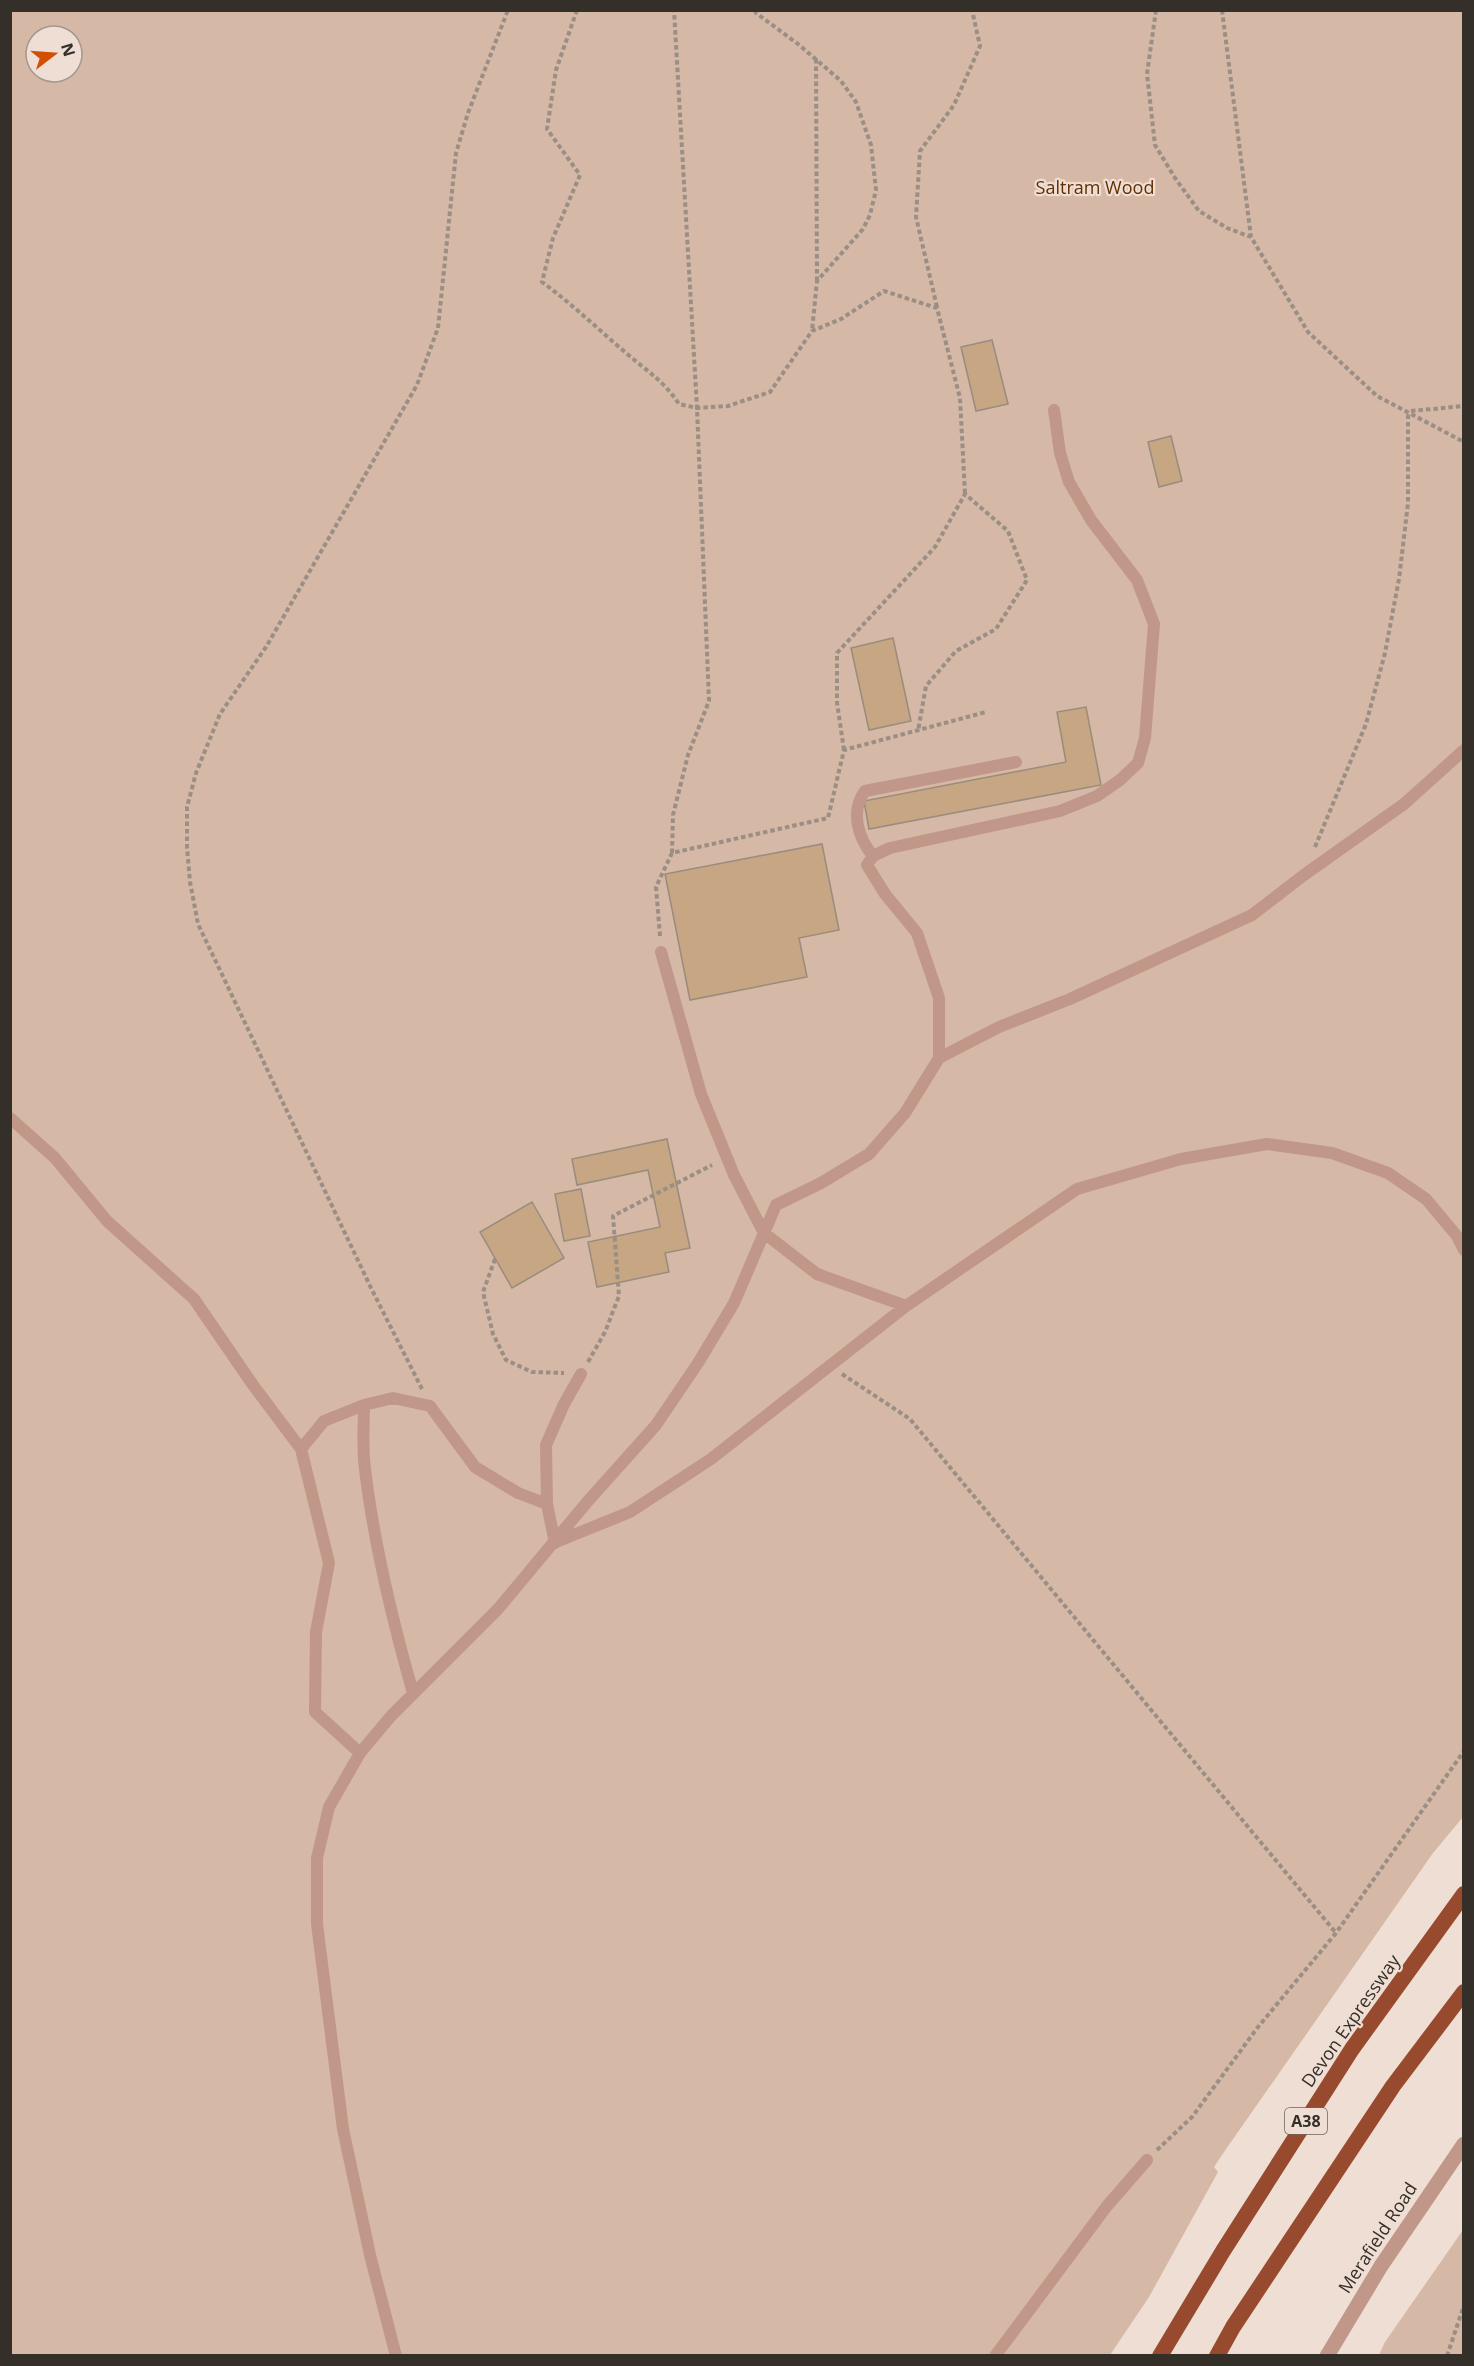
<svg xmlns="http://www.w3.org/2000/svg" width="1474" height="2366" font-family="'Open Sans',sans-serif">
  <style>
    .green { fill: #d5b8a5; fill-rule: evenodd }
    .building { fill: #c6a683; stroke: #998c7f; stroke-width: 1.5 }
    .lines { fill: none; stroke-linecap: round; stroke-linejoin: round }
    .path { stroke: #9a8e85; stroke-width: 4; stroke-dasharray: 4.5 3; stroke-linecap: butt }
    .service { stroke: #c19789; stroke-width: 12 }
    .tertiary { stroke: #c19789; stroke-width: 15 }
    .trunk { stroke: #984a2f; stroke-width: 16 }
    .labels { text-anchor: middle; stroke-width: 4.5; stroke-linejoin: round; paint-order: stroke }
    .shield { fill: #efded3; stroke: #6d645d; stroke-width: 1.5 }
    .shield-label { font-size: 16px; font-weight: bold; fill: #352f2a }
    .park-label { font-size: 18px; fill: #612f00; stroke: #efded3 }
    .street-label { font-size: 18px; fill: #352f2a; stroke: #efded3 }
  </style>
  <rect width="100%" height="100%" fill="#efded3"/>
  <!-- green -->
  <path class="green" d="M 11,11 L 1463,11 L 1463,1817 L 1433,1853 L 1224,2152 L 1214,2167 L 1218,2172 L 1149,2297 L 1110,2355 L 11,2356 ZM 36,36 L 72,36 L 72,72 L 36,72 Z
    M 1463,2230 L 1463,2355 L 1379,2355 L 1385,2342 Z"/>
  <!-- building -->
  <path class="building" d="M 992,340 L 1008,404 L 976,411 L 961,347 Z
    M 1171,436 L 1182,481 L 1159,487 L 1148,442 Z
    M 893,638 L 911,721 L 869,730 L 851,648 Z
    M 1086,707 L 1101,785 L 869,829 L 864,801 L 1066,762 L 1057,712 Z
    M 822,844 L 839,930 L 799,938 L 807,977 L 690,1000 L 665,874 Z
    M 667,1139 L 690,1248 L 665,1253 L 669,1272 L 597,1287 L 588,1242 L 660,1227 L 648,1170 L 577,1185 L 572,1159 Z
    M 581,1189 L 590,1236 L 564,1241 L 555,1194 Z
    M 532,1202 L 564,1258 L 512,1288 L 480,1232 Z"/>
  <g class="lines">
    <!-- path -->
    <path class="path" d="M 577,10 L 556,70 L 547,129 L 580,175 L 553,238 L 542,282 C 572,304 598,329 626,353 C 648,372 663,380 679,404 L 697,408 L 728,406 L 770,392 L 812,331 L 841,319 L 884,291 L 937,308 L 960,398 L 965,494
      M 755,10 L 756,13 L 798,44 L 841,81 L 856,102 L 871,145 L 876,190 L 870,215 L 863,229 L 817,281 L 812,331
      M 1156,10 L 1147,74 L 1155,145 L 1175,178 L 1199,211 L 1227,228 L 1251,237
      M 1222,10 L 1251,237 L 1308,332 L 1377,396 L 1464,442
      M 816,59 L 817,280
      M 937,307 L 916,217 L 920,151 L 954,105 L 980,46 L 972,10
      M 1411,411 L 1464,406
      M 844,750 L 837,703 L 837,653 L 935,547 L 965,494 L 1008,531 L 1027,580 L 996,629 L 956,651 L 926,686 L 918,731
      M 1315,847 L 1366,724 L 1385,653 L 1399,579 L 1408,503 L 1408,412
      M 672,853 L 673,815 L 688,755 L 709,701 L 697,408 L 674,10
      M 660,936 L 656,887 L 672,853 L 828,818 L 844,750 L 986,712
      M 495,1259 L 483,1292 L 493,1334 L 506,1360 L 532,1372 L 564,1373
      M 588,1362 L 605,1332 L 619,1296 L 613,1216 L 712,1165
      M 842,1374 L 910,1419 L 1336,1933
      M 422,1389 L 372,1290 L 198,924 L 190,882 L 187,847 L 187,807 L 196,773 L 220,714 L 266,647 L 417,385 L 438,328 L 456,153 L 468,113 L 508,10
      M 1157,2150 L 1192,2117 L 1258,2027 L 1336,1933 L 1464,1751
      M 1447,2356 L 1464,2305"/>
    <!-- service -->
    <path class="service" d="M 873,856 C 858,838 850,811 865,791 L 1016,762
      M 661,952 L 701,1094 L 734,1175 L 764,1233 L 817,1274 L 906,1306
      M 939,1058 L 939,998 L 917,933 L 885,894 L 867,865 L 873,856 L 890,848 L 1060,811 L 1097,796 L 1120,780 L 1138,763 L 1145,738 L 1154,624 L 1137,580 L 1091,520 L 1069,482 L 1060,453 L 1054,410
      M 10,1118 L 55,1158 L 107,1221 L 194,1299 L 253,1385 L 301,1449 L 329,1563 L 316,1632 L 315,1712 L 360,1753
      M 364,1405 C 364,1426 362,1448 365,1469 C 374,1545 392,1619 413,1693
      M 301,1449 L 324,1421 L 364,1405 L 393,1398 L 430,1406 L 475,1467 L 518,1493 L 547,1504
      M 556,1542 L 630,1512 L 711,1459 L 906,1306 L 1077,1189 L 1181,1159 L 1267,1144 L 1332,1153 L 1388,1173 L 1426,1199 L 1457,1236 L 1464,1250
      M 555,1543 L 547,1504 L 546,1445 L 564,1404 L 581,1374
      M 396,2356 L 370,2255 L 343,2129 L 328,2011 L 317,1924 L 317,1858 L 329,1807 L 360,1753 L 391,1716 L 498,1609 L 588,1501 L 656,1425 L 698,1363 L 734,1303 L 776,1205 L 821,1183 L 869,1154 L 905,1113 L 939,1058 L 999,1027 L 1070,999 L 1252,915 L 1304,875 L 1404,804 L 1464,750
      M 995,2356 L 1107,2206 L 1147,2160"/>
    <!-- tertiary -->
    <path class="tertiary" d="M 1327,2356 L 1381,2266 L 1464,2144"/>
    <!-- trunk -->
    <path class="trunk" d="M 1160,2356 L 1223,2251 L 1352,2049 L 1464,1894
      M 1217,2356 L 1233,2327 L 1393,2086 L 1464,1992"/>
  </g>
  <g class="labels">
    <!-- shield labels -->
    <rect class="shield" x="1285" y="2108" width="42" height="26" rx="4.5"/>
    <g class="shield-label">
      <text x="1306" y="2127">A38</text>
    </g>
    <!-- park labels -->
    <g class="park-label">
      <text x="1095" y="194">Saltram Wood</text>
    </g>
    <!-- street labels -->
    <g class="street-label">
      <text transform="translate(1351 2021) rotate(-55)" y="6">Devon Expressway</text>
      <text transform="translate(1378 2238) rotate(-57)" y="6">Merafield Road</text>
    </g>
  </g>
  <!-- border -->
  <rect width="1474" height="2366" fill="none" stroke="#352f2a" stroke-width="24"/>
  <!-- north arrow -->
  <g transform="translate(54 54) rotate(73)"><circle r="28" fill="#efded3" stroke="#a5988f" stroke-width="1.5"/>
  <path d="M0-4.5L10 22L0 15L-10 22Z" fill="#d34f04"/>
  <text y="-9" font-size="16" font-weight="bold" text-anchor="middle" fill="#352f2a">N</text>
  </g>
</svg>
